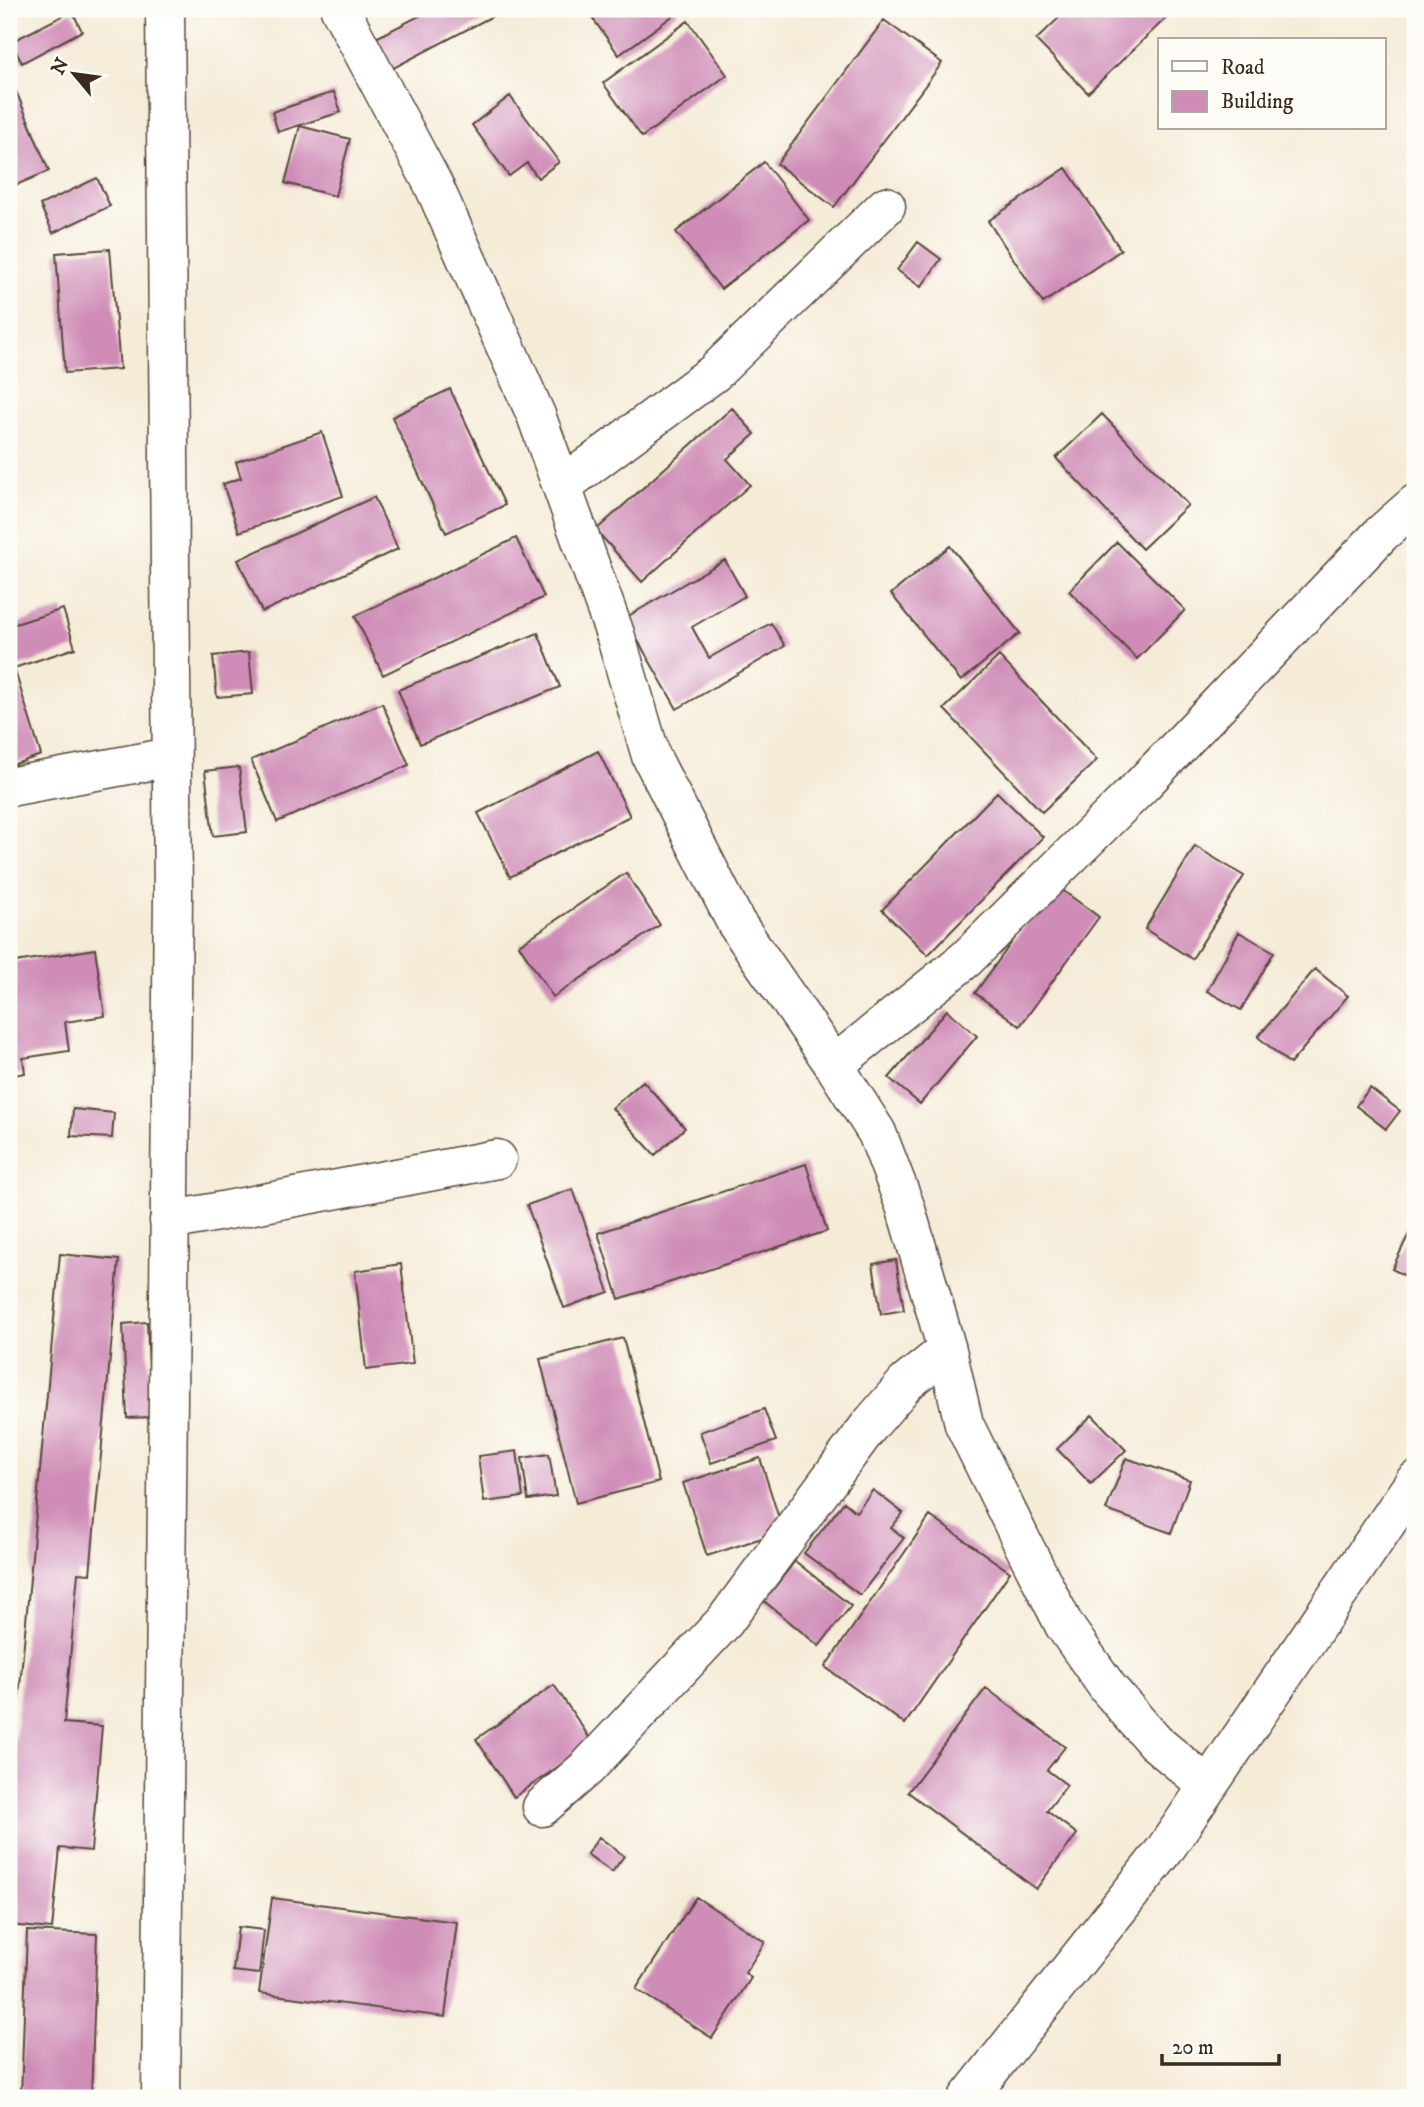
<svg xmlns="http://www.w3.org/2000/svg" width="1424" height="2107" font-family="'IM FELL DW Pica',serif">
  <style>
    .building { fill: #cf8cb7 }
    .lines { fill: none; stroke-linecap: round; stroke-linejoin: round }
    .minor-casing { stroke: #57473a; stroke-width: 41 }
    .minor { stroke: #fff; stroke-width: 38 }
  </style>
  <rect width="100%" height="100%" fill="#fdfcf7"/>
  <filter id="ink" filterUnits="userSpaceOnUse"><feTurbulence type="fractalNoise" baseFrequency=".0143" numOctaves="2"/><feDisplacementMap in="SourceGraphic" scale="14" xChannelSelector="R" yChannelSelector="G"/><feConvolveMatrix kernelMatrix="1 2 1 2 8 2 1 2 1" color-interpolation-filters="sRGB"/></filter>
  <filter id="wash" filterUnits="userSpaceOnUse"><feTurbulence type="fractalNoise" baseFrequency=".00686" numOctaves="4" result="noise"/><feDisplacementMap in="SourceGraphic" scale="28" xChannelSelector="R" yChannelSelector="G"/><feGaussianBlur stdDeviation="1.57" result="paint"/><feColorMatrix in="noise" values="0 0 0 0 0 0 0 0 0 0 0 0 0 0 0 0 0 1.4 0 .05"/><feComposite in="paint" operator="in"/></filter>
  <g filter="url(#wash)">
    <rect width="100%" height="100%" fill="#f5ecd8"/>
    <g id="blocks">
      <!-- building -->
      <path class="building" d="M 433,9 L 506,9 L 384,73 L 368,42 Z
        M 586,9 L 676,9 L 678,12 L 619,55 Z
        M 1068,9 L 1157,9 L 1166,18 L 1088,93 L 1036,40 Z
        M 72,11 L 82,31 L 22,63 L 11,42 Z
        M 884,20 L 942,63 L 834,207 L 777,164 Z
        M 688,21 L 727,75 L 642,137 L 603,83 Z
        M 9,74 L 49,171 L 9,188 Z
        M 334,92 L 341,112 L 278,132 L 272,112 Z
        M 510,96 L 559,162 L 538,178 L 527,163 L 509,176 L 472,125 Z
        M 300,126 L 350,139 L 335,196 L 285,183 Z
        M 764,162 L 809,220 L 721,289 L 676,232 Z
        M 1066,168 L 1121,250 L 1043,303 L 988,221 Z
        M 97,178 L 110,206 L 53,233 L 40,205 Z
        M 918,242 L 941,259 L 921,287 L 897,270 Z
        M 110,249 L 120,369 L 65,373 L 56,253 Z
        M 450,389 L 505,505 L 446,533 L 392,417 Z
        M 732,408 L 755,434 L 727,459 L 750,485 L 642,582 L 596,530 Z
        M 1102,414 L 1188,505 L 1142,549 L 1056,458 Z
        M 322,432 L 343,496 L 239,532 L 223,484 L 241,478 L 236,462 Z
        M 374,497 L 398,549 L 262,612 L 238,560 Z
        M 516,538 L 544,597 L 383,675 L 355,616 Z
        M 1117,542 L 1185,610 L 1137,659 L 1069,591 Z
        M 950,546 L 1020,633 L 961,681 L 891,594 Z
        M 725,560 L 745,596 L 692,627 L 709,658 L 771,623 L 785,646 L 677,709 L 625,618 Z
        M 63,609 L 75,648 L 14,668 L 41,755 L 9,766 L 9,626 Z
        M 538,633 L 560,687 L 420,744 L 398,690 Z
        M 249,652 L 253,694 L 217,697 L 213,656 Z
        M 999,656 L 1097,760 L 1042,812 L 944,709 Z
        M 382,703 L 409,765 L 277,822 L 251,760 Z
        M 598,751 L 630,816 L 510,877 L 478,813 Z
        M 239,767 L 247,832 L 213,836 L 205,771 Z
        M 997,792 L 1043,837 L 928,955 L 882,910 Z
        M 1195,846 L 1244,876 L 1192,959 L 1145,929 Z
        M 626,873 L 660,925 L 553,997 L 519,945 Z
        M 1054,884 L 1099,917 L 1020,1026 L 975,993 Z
        M 1239,932 L 1274,952 L 1241,1010 L 1207,991 Z
        M 95,949 L 105,1016 L 65,1022 L 69,1051 L 23,1058 L 25,1073 L 9,1076 L 9,963 Z
        M 1315,969 L 1348,996 L 1290,1064 L 1258,1037 Z
        M 947,1010 L 977,1036 L 920,1104 L 889,1078 Z
        M 643,1081 L 685,1128 L 655,1155 L 612,1108 Z
        M 1370,1088 L 1400,1111 L 1386,1129 L 1356,1106 Z
        M 73,1109 L 114,1113 L 112,1138 L 71,1136 Z
        M 806,1164 L 827,1231 L 619,1299 L 598,1233 Z
        M 573,1189 L 609,1292 L 564,1308 L 527,1205 Z
        M 1415,1221 L 1415,1281 L 1392,1269 Z
        M 60,1254 L 119,1260 L 90,1574 L 78,1573 L 64,1723 L 102,1726 L 91,1851 L 60,1848 L 52,1929 L 9,1925 L 9,1805 Z
        M 896,1260 L 904,1310 L 881,1314 L 873,1264 Z
        M 401,1264 L 413,1364 L 366,1370 L 355,1271 Z
        M 147,1322 L 151,1417 L 127,1418 L 123,1324 Z
        M 623,1338 L 659,1482 L 576,1503 L 540,1359 Z
        M 764,1409 L 776,1441 L 711,1463 L 700,1432 Z
        M 1092,1415 L 1126,1450 L 1091,1484 L 1057,1449 Z
        M 517,1451 L 523,1497 L 484,1502 L 478,1456 Z
        M 549,1454 L 556,1496 L 528,1500 L 522,1458 Z
        M 760,1458 L 783,1531 L 707,1556 L 683,1483 Z
        M 1126,1458 L 1190,1480 L 1171,1533 L 1106,1510 Z
        M 873,1490 L 903,1513 L 891,1528 L 904,1538 L 860,1595 L 804,1553 L 844,1502 L 856,1512 Z
        M 930,1516 L 1010,1572 L 905,1724 L 825,1667 Z
        M 795,1561 L 851,1606 L 819,1646 L 764,1601 Z
        M 554,1685 L 593,1743 L 514,1797 L 476,1739 Z
        M 986,1688 L 1065,1747 L 1047,1770 L 1067,1785 L 1047,1811 L 1077,1834 L 1036,1889 L 908,1792 Z
        M 599,1837 L 624,1856 L 612,1872 L 587,1854 Z
        M 696,1897 L 765,1942 L 745,1973 L 751,1978 L 712,2038 L 636,1989 Z
        M 272,1898 L 457,1922 L 445,2017 L 259,1993 Z
        M 238,1927 L 264,1930 L 259,1974 L 233,1971 Z
        M 27,1931 L 97,1934 L 91,2098 L 21,2098 Z"/>
    </g>
  </g>
  <g filter="url(#ink)">
    <use href="#blocks" fill-opacity="0" stroke="#57473a" stroke-width="2"/>
    <g class="lines">
      <defs>
        <path id="minor" d="M 340,9 L 433,184 L 536,415 L 615,634 L 651,756 L 736,923 L 834,1065 L 877,1133 L 905,1206 L 947,1350 L 964,1424 L 1023,1544 L 1064,1625 L 1108,1688 L 1155,1742 L 1208,1786
          M 562,486 L 714,373 L 886,206
          M 9,787 L 171,757
          M 834,1065 L 966,959 L 1142,785 L 1381,534 L 1415,504
          M 169,1221 L 497,1159
          M 542,1807 L 587,1768 L 725,1621 L 869,1426 L 906,1383 L 947,1350
          M 161,2098 L 173,895 L 165,9
          M 968,2098 L 1164,1851 L 1415,1481"/>
      </defs>
      <!-- minor casing -->
      <use href="#minor" class="minor-casing"/>
      <!-- minor -->
      <use href="#minor" class="minor"/>
    </g>
  </g>
  <!-- margin -->
  <rect width="1424" height="2107" fill="none" stroke="#fdfcf7" stroke-width="35"/>
  <!-- legend -->
  <rect x="1158" y="38" width="228" height="91" fill="#fdfcf7" stroke="#afa8a0" stroke-width="2"/>
  <rect x="1172" y="61" width="35" height="10" fill="#ffffff" stroke="#afa8a0" stroke-width="2"/>
  <text x="1221" y="74" font-size="21" fill="#3b2a1e">Road</text>
  <rect x="1172" y="91" width="35" height="21" fill="#cf8cb7" stroke="#afa8a0" stroke-width="2"/>
  <text x="1221" y="108" font-size="21" fill="#3b2a1e">Building</text>
  <!-- north arrow -->
  <g transform="translate(74 74) rotate(299)" stroke="#fdfcf7" stroke-width="5" paint-order="stroke">
  <path d="M0-5L12 26L0 18L-12 26Z" fill="#3b2a1e"/>
  <text y="-10" font-size="19" font-weight="bold" text-anchor="middle" fill="#3b2a1e">N</text>
  </g>
  <!-- scale -->
  <path d="M1162 2054v10h117v-10" fill="none" stroke="#3b2a1e" stroke-width="3.5"/>
  <text x="1172" y="2054" font-size="21" fill="#3b2a1e" stroke="#fdfcf7" stroke-width="5" paint-order="stroke">20 m</text>
</svg>
